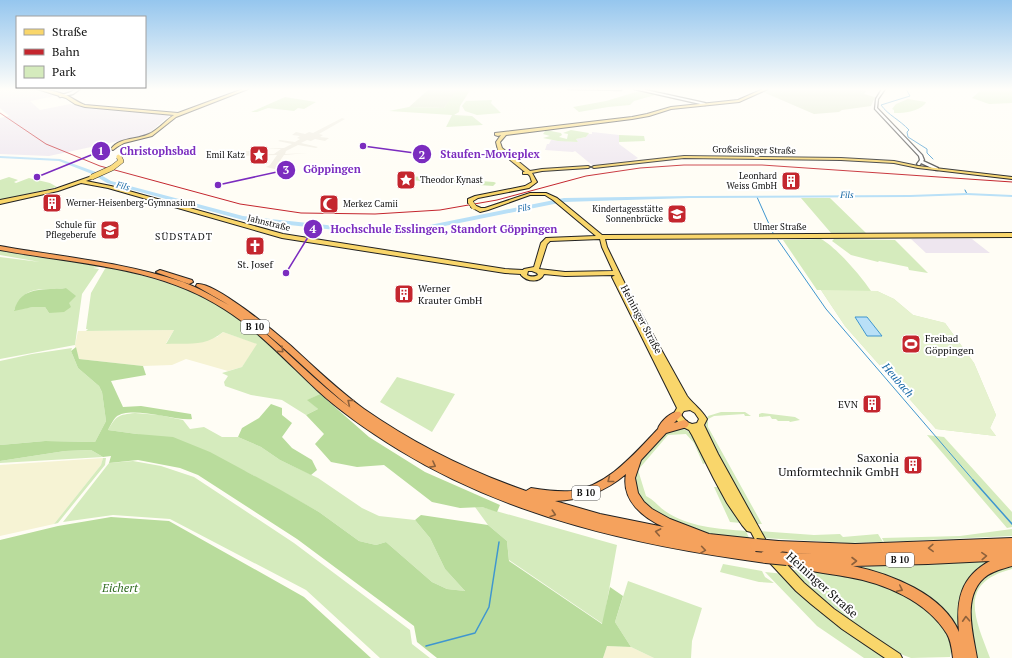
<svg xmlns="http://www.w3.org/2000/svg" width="1012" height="658" font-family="'PT Serif',serif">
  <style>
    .industrial { fill: #eee6ef }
    .farmland { fill: #f6f3d4 }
    .green { fill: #d5ebbd; fill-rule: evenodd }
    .forest { fill: #b9dc9c }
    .cemetery { fill: #d9e3c4 }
    .pitch { fill: #e6f2cf }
    .plaza { fill: #f1ede2 }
    .water { fill: #b9e0f7; stroke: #3f96cf }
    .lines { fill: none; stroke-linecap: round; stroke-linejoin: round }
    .stream-far1 { stroke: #3f96cf; stroke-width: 1 }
    .stream { stroke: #3f96cf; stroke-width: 1.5 }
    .river { fill: #b9e0f7; fill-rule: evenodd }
    .minor-casing { stroke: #444; stroke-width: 2.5 }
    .major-casing { stroke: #222; stroke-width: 2 }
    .highway-casing { stroke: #222; stroke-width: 2 }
    .minor { fill: #fff; fill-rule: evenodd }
    .major { fill: #f9d66b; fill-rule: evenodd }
    .highway { fill: #f5a25d; fill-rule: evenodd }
    .rail { stroke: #c4262e; stroke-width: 1 }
    .major-bridge-casing { stroke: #222; stroke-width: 6; stroke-linecap: butt }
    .highway-bridge-casing { stroke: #222; stroke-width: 14; stroke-linecap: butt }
    .major-bridge { stroke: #f9d66b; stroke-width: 5 }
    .highway-bridge { stroke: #f5a25d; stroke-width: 12 }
    .oneway { stroke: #8e613b }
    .labels { text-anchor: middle; stroke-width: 4; stroke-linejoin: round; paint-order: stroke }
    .far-street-label { font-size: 9px; fill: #111; stroke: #fff }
    .far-poi-label { font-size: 9px; fill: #111; stroke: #fff; text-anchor: end }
    .far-water-label { font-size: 9px; font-style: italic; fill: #1768a6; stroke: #fff }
    .shield { fill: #fff; stroke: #585858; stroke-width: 1 }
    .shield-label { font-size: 9px; font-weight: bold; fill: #111 }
    .far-quarter-label { font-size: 10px; letter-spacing: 1px; fill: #111; stroke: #fff }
    .poi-label { font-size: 10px; fill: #111; stroke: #fff; text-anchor: start }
    .street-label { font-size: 10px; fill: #111; stroke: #fff }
    .water-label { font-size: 11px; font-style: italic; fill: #1768a6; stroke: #fff }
    .near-poi-label { font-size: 12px; fill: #111; stroke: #fff; text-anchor: end }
    .near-street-label { font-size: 12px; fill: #111; stroke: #fff }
    .near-park-label { font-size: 12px; font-style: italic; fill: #2f6b1f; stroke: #fff }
    .leader { fill: none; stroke: #7b2cbf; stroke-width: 1.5 }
    .callout-dot { fill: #7b2cbf; stroke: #fff; stroke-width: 1.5 }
    .mark-label { font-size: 12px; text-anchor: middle; font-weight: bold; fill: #fff }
    .callout-label { font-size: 11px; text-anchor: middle; font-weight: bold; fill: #7b2cbf; stroke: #fff; stroke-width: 4; stroke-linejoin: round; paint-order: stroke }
  </style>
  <rect width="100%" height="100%" fill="#fffdf5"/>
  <!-- industrial -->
  <path class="industrial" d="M 0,89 L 77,89 L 70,93 L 30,101 L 40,110 L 70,104 L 92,109 L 170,115 L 147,135 L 49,156 L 0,154 L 0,118 L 9,116 L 0,108 Z
    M 592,132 L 619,135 L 619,144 L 638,158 L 634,160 L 592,165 L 575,151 L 573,152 L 545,150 L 547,144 L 549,144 L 551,140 L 578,142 L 576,139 L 586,137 L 588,134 L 592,134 Z
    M 911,239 L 972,239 L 990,253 L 926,253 Z"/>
  <!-- farmland -->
  <path class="farmland" d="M 174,330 L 166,343 L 217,337 L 223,332 L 258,344 L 242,367 L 228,371 L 186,359 L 172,365 L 143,366 L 79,359 L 75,345 L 78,331 Z
    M 103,458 L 101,465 L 54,524 L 0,536 L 0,465 Z
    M 607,646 L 631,647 L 654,658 L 603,658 Z"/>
  <!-- green -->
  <path class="green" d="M 456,89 L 471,89 L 460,106 L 459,112 L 454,115 L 472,116 L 483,125 L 446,127 L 452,115 L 389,111 L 409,107 L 444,108 Z
    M 646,89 L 662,89 L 651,93 L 655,95 L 634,101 L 630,105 L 608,107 L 579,112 L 573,107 L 606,101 Z
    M 980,89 L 1012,89 L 1012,103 L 989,104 L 972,98 L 980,91 Z
    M 285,97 L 316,102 L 304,109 L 298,108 L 294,111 L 268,108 L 257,112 L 251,112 Z
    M 908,99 L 926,102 L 925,104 C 917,112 905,113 894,113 L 894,110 L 892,109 L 896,104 Z
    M 492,100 L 491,103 L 501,113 L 477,115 L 465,111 L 462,106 L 466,101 Z
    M 546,130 L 561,133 L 562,135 L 559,137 L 567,139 L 568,134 L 563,133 L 571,130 L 589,133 L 586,137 L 576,139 L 578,142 L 558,141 L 543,138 L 550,136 L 543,134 Z
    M 619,135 L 644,136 L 645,141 L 619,142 Z
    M 408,176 L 494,182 L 496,183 L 493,186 L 409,180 L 406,179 Z
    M 9,177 L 18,180 L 14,182 L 16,183 L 29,178 L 50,183 L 57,187 L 0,200 L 0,180 Z
    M 801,198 L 830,198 L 866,233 L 831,233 Z
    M 821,239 C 836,247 861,276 871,291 L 877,291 L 894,299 L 913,315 L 945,323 L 974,363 L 996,415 L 990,428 L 996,436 L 936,429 L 845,326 L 821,290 L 817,290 L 783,240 Z
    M 834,239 L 895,240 L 928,273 L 909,270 L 908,267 L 879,261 L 878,262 L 851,255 L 832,241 Z
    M 0,250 L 96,265 L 99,267 L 93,268 L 99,269 L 82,294 L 75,345 L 0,359 L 0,257 L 40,262 L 0,255 ZM 66,288 L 69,303 L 49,313 L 45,307 L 33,307 L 14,310 C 28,282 40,292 66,288 Z
    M 106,267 C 144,275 182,285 216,304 C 255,326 288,363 320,394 L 308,400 L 318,409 L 306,415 L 282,400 L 251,395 L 225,386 L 224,382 L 228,376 L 222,373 L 242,367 L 257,344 L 223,332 C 205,347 188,343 166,344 L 174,330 L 86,331 L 88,329 L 86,329 L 91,293 Z
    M 72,348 L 71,351 L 78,368 L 99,386 L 102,392 L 106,421 L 95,442 L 45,441 L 0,445 L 0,361 L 32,354 Z
    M 397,377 L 455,394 L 432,432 L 380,402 Z
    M 721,412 L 745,412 L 751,416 L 745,416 L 744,414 L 714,416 L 708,419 L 708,427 L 762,524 L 754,524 L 709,439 L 705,426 L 708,416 Z
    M 135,413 L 159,415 L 183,420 L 190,429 L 204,427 L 222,437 L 238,437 L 261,447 L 280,460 L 318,478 L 362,508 L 379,516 L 415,520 L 430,538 L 445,569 L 465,591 L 447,589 L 432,582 L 386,542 L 376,545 L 359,541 L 319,512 L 247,472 L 137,434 L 108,430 C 117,415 118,415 135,413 Z
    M 762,413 L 795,417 L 800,420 L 790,422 L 789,421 L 778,421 L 776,419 L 772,419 L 770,416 L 759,417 L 759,414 Z
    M 682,428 L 693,434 L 706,463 L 703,464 L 694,443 L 686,434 L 668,435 L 638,470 L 646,496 C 654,500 658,506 665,511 C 687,527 720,529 746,531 L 749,538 L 715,535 L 673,524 L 641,503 L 632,477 L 638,463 L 666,432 Z
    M 927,435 L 944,437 L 1012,512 L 1012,527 L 1007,528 Z
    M 91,450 L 103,457 L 0,463 L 0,461 L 65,451 Z
    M 103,458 L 106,458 L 105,465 L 58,523 L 54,524 L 101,465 Z
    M 133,461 L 161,466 L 194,477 L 294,543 L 410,630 L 412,644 L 430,658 L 380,658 L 306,590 L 170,519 L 113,515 L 63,522 L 109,463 Z
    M 714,487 L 719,487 L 741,523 L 730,522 Z
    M 475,507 L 482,507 L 617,545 L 603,624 L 509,560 L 507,541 L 488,525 Z
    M 1012,529 L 1012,536 L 884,542 L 882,538 L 960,536 Z
    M 759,531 L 814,535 L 840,534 L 843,537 L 878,534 L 883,542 L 848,543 L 764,538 Z
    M 987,561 L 988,563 C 977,569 967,577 963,589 C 957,604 965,641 967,658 L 940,612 L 846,567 L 922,565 Z
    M 723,564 L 762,571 L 765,577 L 774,583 L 759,582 L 720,572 Z
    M 1012,564 L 1012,569 C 957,583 975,618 990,658 L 977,658 L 970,619 L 970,598 L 979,578 Z
    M 792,570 L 833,571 L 885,585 L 930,609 L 951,637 L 952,647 L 950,657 L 911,658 L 903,655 L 862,630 L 813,591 Z
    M 765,572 L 784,574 C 811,609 849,635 886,658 L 864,658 L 817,626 Z
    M 628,581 L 702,608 L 692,641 L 691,658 L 654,658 L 631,647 L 615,622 Z"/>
  <!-- forest -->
  <path class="forest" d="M 66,288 L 76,296 L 69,303 L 71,307 L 64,312 L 49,313 L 45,307 L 33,307 L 14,311 C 21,284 46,291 66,288 Z
    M 76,347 L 79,359 L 143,366 L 146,375 L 111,381 L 123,407 L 141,406 L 191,414 L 192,419 C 174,421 130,405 116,417 C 113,420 110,426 108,430 L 137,434 L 173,437 L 210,452 L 279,489 L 319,512 L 359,541 L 376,545 L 386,542 L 432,582 L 447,589 L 465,591 L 445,569 L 430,538 L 415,520 L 421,515 L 488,525 L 507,541 L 509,561 L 602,624 L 610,587 L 623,596 L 615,622 L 631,647 L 607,646 L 603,658 L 437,658 L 417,642 L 414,626 L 297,539 L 198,475 L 180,468 L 138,460 L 109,463 L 111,456 L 103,457 L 91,450 L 65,451 L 0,461 L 0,445 L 45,441 L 95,442 L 106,421 L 102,392 L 99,386 L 78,368 L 71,351 Z
    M 320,394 L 369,437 L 425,472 L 500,505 L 497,512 L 482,507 L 460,508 L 432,502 L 384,465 L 357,467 L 331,462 L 315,444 L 324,434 L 306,415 L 318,409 L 307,400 Z
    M 271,404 L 282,408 L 282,415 L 292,423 L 282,437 L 292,448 L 312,460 L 317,470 L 311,475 L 280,460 L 261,447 L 238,437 L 242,428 L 259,418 Z
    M 111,517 L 169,521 L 304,597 L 371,658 L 0,658 L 0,540 L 58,526 Z"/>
  <!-- cemetery -->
  <path class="cemetery" d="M 429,89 L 457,89 L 444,108 L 409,107 Z
    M 769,89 L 855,89 L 866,91 L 864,94 L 875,97 L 871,106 L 842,110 L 839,112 L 814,114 L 763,92 Z"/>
  <!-- pitch -->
  <path class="pitch" d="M 821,290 L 877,291 L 894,299 L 913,315 L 945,323 L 974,363 L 996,415 L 990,428 L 996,436 L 936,429 L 845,326 Z"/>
  <!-- plaza -->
  <path class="plaza" d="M 342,118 L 345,119 L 319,134 L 323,135 L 320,137 L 329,138 L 325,141 L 315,139 L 311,141 L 307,140 L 301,143 L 318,147 L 316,148 L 298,145 L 286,151 L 285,154 L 308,153 L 284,155 L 277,165 L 283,168 L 279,170 L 266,167 L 270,165 L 277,155 L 236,156 L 238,154 L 243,154 L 246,151 L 261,151 L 259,154 L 274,154 L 281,149 L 262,149 L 284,148 L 292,144 L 278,141 L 280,140 L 295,142 L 300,139 L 297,138 L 300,136 L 292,135 L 296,132 L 305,134 L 309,132 L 313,133 Z"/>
  <!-- water -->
  <path class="water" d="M 855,317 L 867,317 L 882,336 L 867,336 Z"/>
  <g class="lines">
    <!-- stream-far1 -->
    <path class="stream-far1" d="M 906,89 L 910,96 L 881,105 C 888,115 900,120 909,130 L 907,132 L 908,137 L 927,149 L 927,153 L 933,159
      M 965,190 L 967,194
      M 757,197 L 773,233
      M 778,240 L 826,309 L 974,481"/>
    <!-- stream -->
    <path class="stream" d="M 973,480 L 1012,524
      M 426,646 L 475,633 L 489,607 L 499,542"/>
    <!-- river -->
    <path class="river" d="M 0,156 L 60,159 L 96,172 L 111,181 L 243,216 L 364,229 L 405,230 L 564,198 L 690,196 L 910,195 L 967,193 L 1012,195 L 1012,197 L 967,195 L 910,197 L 690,198 L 564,202 L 405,234 L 364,233 L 243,220 L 107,183 L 92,174 L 59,161 L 0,158 Z"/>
    <defs>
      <path id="minor" d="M 76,89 L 80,89 L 73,94 L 60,97 L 59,96 L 71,92 Z
        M 568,89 L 622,89 L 621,90 Z
        M 641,89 L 705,103 L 706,104 L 705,105 L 634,89 Z
        M 882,89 L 885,89 L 878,99 L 877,108 L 922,155 L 924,160 L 923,161 L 938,168 L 938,170 L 936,170 L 921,163 L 920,165 L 918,165 L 917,164 L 920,160 L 919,156 L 875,109 L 876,99 Z"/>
      <path id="major" d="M 37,89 C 46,89 59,92 68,96 C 74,99 79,103 85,105 L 178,113 L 243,89 L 248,89 L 176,117 L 152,136 L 124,143 L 117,147 L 113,150 L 111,149 C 119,137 137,140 149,134 C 158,130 166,120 174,115 L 85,107 L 75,104 L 66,98 Z
        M 763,89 L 768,89 L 739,102 L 671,109 L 649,116 L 632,119 L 506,135 L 500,142 L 502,148 L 530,171 L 542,169 L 588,166 L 590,167 L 588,168 L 542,171 L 532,173 L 537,182 L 529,188 L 478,198 L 473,201 L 473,204 L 468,203 L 468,199 L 475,196 L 525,186 L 532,182 L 530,176 L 528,174 L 523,174 L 523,172 L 525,172 L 498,150 L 496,142 L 501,135 L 498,136 L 495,135 L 495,133 L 632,117 L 647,114 L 671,107 L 738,100 Z
        M 684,156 L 841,158 L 894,161 L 918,166 L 1012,177 L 1012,179 L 918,168 L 894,163 L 841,160 L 684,158 L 594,168 L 592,167 L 594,166 Z
        M 92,176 L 94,177 L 94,178 L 86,181 L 111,186 L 283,234 L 505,269 L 523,270 L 524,269 L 534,267 L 541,243 L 546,238 L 596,236 L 553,200 L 545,195 L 530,195 L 488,210 L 480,212 L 471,207 L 474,205 L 481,208 L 485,208 L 530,193 L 546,193 L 557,198 L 602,235 L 605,235 L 1012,233 L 1012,237 L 605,239 L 607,247 L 627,288 L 687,396 C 694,405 701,409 707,419 L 704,425 L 718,454 L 769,546 L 768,549 L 764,551 L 760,549 L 751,532 L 747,531 L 742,525 L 727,503 L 714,479 L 692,435 L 689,430 L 681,426 L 673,415 L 677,408 L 612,277 L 615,275 L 565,276 L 544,274 C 540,283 527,282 521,275 L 521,274 L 505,273 L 282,238 L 108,188 L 81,183 L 58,191 L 0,204 L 0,200 L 55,189 ZM 600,239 L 602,247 L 613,271 L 565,272 L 539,269 L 547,244 L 550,241 ZM 528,271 L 532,271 L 537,273 L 538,275 C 534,277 531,277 527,275 ZM 690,410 L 695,413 L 699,419 L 697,423 L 692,424 L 687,422 L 681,415 L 684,411 Z
        M 773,553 L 777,554 L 804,583 L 834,609 L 867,632 L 900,654 L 902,658 L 885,658 L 842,629 L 811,604 L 796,591 L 769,562 L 768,558 L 769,554 Z"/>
      <path id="highway" d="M 0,246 C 61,257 124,262 183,282 C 199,288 214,297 229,305 L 196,286 L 197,284 C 214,281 276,333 290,345 C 314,367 338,390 364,409 C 414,444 469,471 526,491 L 531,488 C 544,490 557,492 571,491 C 607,487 634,454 658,429 C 660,422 672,410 680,412 L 682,415 L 674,423 L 684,420 L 687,421 L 689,424 L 687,427 L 666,433 L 641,460 L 635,478 L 638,493 L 644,502 L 652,509 L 670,519 L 709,534 L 756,539 L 760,541 L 762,545 L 760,549 L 757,550 L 770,553 L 772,557 L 770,561 L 766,563 C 639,546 510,518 399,450 C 370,432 342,413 317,390 C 287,362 259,331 224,309 C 158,266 75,264 0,250 ZM 251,321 C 286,348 317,381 352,409 C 316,382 285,349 251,321 ZM 626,474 C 621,500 643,518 664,527 L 600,514 L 555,501 C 582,500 605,492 626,474 Z
        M 160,270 L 192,280 L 193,282 L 189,284 L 158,273 L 156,272 Z
        M 1012,538 L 1012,566 C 1002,569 992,571 984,578 C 962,598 973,633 977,658 L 953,658 C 952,650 951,641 947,634 C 927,601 884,583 848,577 C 826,573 803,571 783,563 L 781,559 L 783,555 L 787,553 L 815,554 L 778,553 L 774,551 L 772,547 L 774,543 L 778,541 L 855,544 ZM 990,561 C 960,577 956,601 959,632 C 943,594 891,574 853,566 L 928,564 Z"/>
    </defs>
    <!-- minor casing -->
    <use href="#minor" class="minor-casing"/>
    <!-- major casing -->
    <use href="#major" class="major-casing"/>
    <!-- highway casing -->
    <use href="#highway" class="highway-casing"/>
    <!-- minor -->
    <use href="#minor" class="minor"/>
    <!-- major -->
    <use href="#major" class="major"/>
    <!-- highway -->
    <use href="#highway" class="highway"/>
    <!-- rail -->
    <path class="rail" d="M 0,113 L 46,144 L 100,166 L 240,204 L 301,213 L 375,214 L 440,210 L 497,200 L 586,176 L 640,168 L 684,165 L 762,165 L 1012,182"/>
    <defs>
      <path id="major-bridge" d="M 92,177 L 112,168 L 121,161 L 119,157
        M 471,203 L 474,207"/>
      <path id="highway-bridge" d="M 756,545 L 778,547
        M 766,557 L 787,559"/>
    </defs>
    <!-- major-bridge casing -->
    <use href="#major-bridge" class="major-bridge-casing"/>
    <!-- highway-bridge casing -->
    <use href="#highway-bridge" class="highway-bridge-casing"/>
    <!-- major-bridge -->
    <use href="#major-bridge" class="major-bridge"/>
    <!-- highway-bridge -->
    <use href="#highway-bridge" class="highway-bridge"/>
  </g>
  <!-- one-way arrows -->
  <defs><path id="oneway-chevron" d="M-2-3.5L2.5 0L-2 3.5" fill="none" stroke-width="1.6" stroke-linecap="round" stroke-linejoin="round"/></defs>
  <g class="oneway">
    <use href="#oneway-chevron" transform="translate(281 350) rotate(43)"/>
    <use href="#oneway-chevron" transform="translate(350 402) rotate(-141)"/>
    <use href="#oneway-chevron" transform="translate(433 465) rotate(28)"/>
    <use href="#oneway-chevron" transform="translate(610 480) rotate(142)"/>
    <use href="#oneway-chevron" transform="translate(553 514) rotate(18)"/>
    <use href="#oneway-chevron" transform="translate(658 532) rotate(-169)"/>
    <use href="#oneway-chevron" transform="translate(931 548) rotate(178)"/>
    <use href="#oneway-chevron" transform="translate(703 550) rotate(9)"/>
    <use href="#oneway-chevron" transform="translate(984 556) rotate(-3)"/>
    <use href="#oneway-chevron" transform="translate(854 561)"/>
    <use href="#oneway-chevron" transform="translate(900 589) rotate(26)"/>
    <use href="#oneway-chevron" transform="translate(966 619) rotate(-93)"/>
  </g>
  <!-- sky -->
  <linearGradient id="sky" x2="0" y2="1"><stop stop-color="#95c6ee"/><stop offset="0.49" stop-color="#fffefa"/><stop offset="1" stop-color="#fffefa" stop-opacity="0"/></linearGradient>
  <rect width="1012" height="182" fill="url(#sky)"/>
  <!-- icons -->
  <defs>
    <symbol id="sight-square" viewBox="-11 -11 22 22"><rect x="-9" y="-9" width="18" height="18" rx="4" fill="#c4262e" stroke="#fff"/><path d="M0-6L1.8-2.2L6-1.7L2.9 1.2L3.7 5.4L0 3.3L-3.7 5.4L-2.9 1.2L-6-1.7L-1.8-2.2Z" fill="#fff"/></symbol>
    <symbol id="building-square" viewBox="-11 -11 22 22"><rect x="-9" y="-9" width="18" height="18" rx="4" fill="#c4262e" stroke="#fff"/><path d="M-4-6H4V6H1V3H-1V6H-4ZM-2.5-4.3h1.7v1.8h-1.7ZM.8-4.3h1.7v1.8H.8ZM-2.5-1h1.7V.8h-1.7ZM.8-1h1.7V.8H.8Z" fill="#fff"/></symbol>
    <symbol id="mosque-square" viewBox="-11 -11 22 22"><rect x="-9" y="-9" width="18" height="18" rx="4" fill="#c4262e" stroke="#fff"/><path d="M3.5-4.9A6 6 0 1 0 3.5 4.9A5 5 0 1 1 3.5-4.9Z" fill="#fff"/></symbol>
    <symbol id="school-square" viewBox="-11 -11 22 22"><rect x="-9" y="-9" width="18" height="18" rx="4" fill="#c4262e" stroke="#fff"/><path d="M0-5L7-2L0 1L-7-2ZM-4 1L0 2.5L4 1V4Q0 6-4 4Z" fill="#fff"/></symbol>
    <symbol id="church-square" viewBox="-11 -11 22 22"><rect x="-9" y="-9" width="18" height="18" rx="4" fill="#c4262e" stroke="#fff"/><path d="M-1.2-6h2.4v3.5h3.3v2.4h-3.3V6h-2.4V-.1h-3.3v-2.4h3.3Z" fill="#fff"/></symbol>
    <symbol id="stadium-square" viewBox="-11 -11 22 22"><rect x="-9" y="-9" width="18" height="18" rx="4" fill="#c4262e" stroke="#fff"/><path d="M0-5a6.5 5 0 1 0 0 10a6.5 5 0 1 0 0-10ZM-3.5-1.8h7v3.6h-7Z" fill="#fff"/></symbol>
  </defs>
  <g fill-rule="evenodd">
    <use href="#sight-square" x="248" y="144" width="22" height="22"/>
    <use href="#sight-square" x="395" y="169" width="22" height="22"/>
    <use href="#building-square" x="780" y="170" width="22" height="22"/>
    <use href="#building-square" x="41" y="192" width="22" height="22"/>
    <use href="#mosque-square" x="318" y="193" width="22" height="22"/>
    <use href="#school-square" x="666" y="203" width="22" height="22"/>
    <use href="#school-square" x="99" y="219" width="22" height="22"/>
    <use href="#church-square" x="244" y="235" width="22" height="22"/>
    <use href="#building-square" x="393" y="283" width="22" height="22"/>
    <use href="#stadium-square" x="900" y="333" width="22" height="22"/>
    <use href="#building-square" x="861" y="393" width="22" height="22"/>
    <use href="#building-square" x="902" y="454" width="22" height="22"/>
  </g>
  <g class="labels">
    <!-- far-street labels -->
    <g class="far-street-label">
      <text transform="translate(754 150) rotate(1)" y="3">Großeislinger Straße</text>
      <text transform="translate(269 223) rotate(14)" y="3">Jahnstraße</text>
      <text x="780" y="230">Ulmer Straße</text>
    </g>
    <!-- far-poi labels -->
    <g class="far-poi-label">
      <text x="245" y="158">Emil Katz</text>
      <text x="777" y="179">Leonhard<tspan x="777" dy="10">Weiss GmbH</tspan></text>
      <text x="420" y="183" text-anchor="start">Theodor Kynast</text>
      <text x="66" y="206" text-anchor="start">Werner-Heisenberg-Gymnasium</text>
      <text x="343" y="207" text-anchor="start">Merkez Camii</text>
      <text x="663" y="212">Kindertagesstätte<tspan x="663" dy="10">Sonnenbrücke</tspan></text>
      <text x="96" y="228">Schule für<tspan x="96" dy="10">Pflegeberufe</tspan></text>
    </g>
    <!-- far-water labels -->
    <g class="far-water-label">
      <text transform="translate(123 186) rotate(15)" y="3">Fils</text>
      <text transform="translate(847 195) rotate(-1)" y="3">Fils</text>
      <text transform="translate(524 208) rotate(-11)" y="3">Fils</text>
    </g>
    <!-- shield labels -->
    <g class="shield">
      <rect x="241" y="320" width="28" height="14" rx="3"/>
      <rect x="572" y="486" width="28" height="14" rx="3"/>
      <rect x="886" y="553" width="28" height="14" rx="3"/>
    </g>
    <g class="shield-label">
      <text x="255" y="330">B 10</text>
      <text x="586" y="496">B 10</text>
      <text x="900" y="563">B 10</text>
    </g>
    <!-- far-quarter labels -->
    <g class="far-quarter-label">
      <text x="184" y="240">SÜDSTADT</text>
    </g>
    <!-- poi labels -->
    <g class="poi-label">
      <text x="255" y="268" text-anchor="middle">St. Josef</text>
      <text x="418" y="292">Werner<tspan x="418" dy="12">Krauter GmbH</tspan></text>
      <text x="925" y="342">Freibad<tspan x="925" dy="12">Göppingen</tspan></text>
      <text x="858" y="408" text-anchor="end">EVN</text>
    </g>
    <!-- street labels -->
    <g class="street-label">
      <text transform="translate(642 319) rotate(62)" y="4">Heininger Straße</text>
    </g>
    <!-- water labels -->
    <g class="water-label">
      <text transform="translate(898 380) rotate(49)" y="4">Heubach</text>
    </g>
    <!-- near-poi labels -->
    <g class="near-poi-label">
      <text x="899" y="462">Saxonia<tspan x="899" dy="14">Umformtechnik GmbH</tspan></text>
    </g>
    <!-- near-street labels -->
    <g class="near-street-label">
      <text transform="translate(822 585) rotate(42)" y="4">Heininger Straße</text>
    </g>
    <!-- near-park labels -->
    <g class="near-park-label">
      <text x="120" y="592">Eichert</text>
    </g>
  </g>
  <!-- callouts -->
  <path class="leader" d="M37 177L101 151M363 146L422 154M218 185L286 170M286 273L313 229"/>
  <g class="callout-dot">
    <circle cx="37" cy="177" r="4"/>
    <circle cx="363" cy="146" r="4"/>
    <circle cx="218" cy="185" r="4"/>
    <circle cx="286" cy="273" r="4"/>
    <circle cx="101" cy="151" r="10"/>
    <circle cx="422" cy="154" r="10"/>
    <circle cx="286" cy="170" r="10"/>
    <circle cx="313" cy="229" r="10"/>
  </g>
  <g class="mark-label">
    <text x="101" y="155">1</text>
    <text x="422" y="159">2</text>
    <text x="286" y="174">3</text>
    <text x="313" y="233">4</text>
  </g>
  <g class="callout-label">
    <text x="158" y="155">Christophsbad</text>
    <text x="490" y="158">Staufen-Movieplex</text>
    <text x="332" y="173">Göppingen</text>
    <text x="444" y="233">Hochschule Esslingen, Standort Göppingen</text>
  </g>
  <!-- legend -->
  <rect x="16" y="16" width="130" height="72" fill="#ffffff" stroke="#a0a0a0"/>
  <rect x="24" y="29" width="20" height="6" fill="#f9d66b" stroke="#a0a0a0"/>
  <text x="52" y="36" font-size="12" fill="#111111">Straße</text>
  <rect x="24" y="49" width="20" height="6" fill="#c4262e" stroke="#a0a0a0"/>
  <text x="52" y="56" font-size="12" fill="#111111">Bahn</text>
  <rect x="24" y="66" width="20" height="12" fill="#d5ebbd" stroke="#a0a0a0"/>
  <text x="52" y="76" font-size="12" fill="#111111">Park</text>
</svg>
